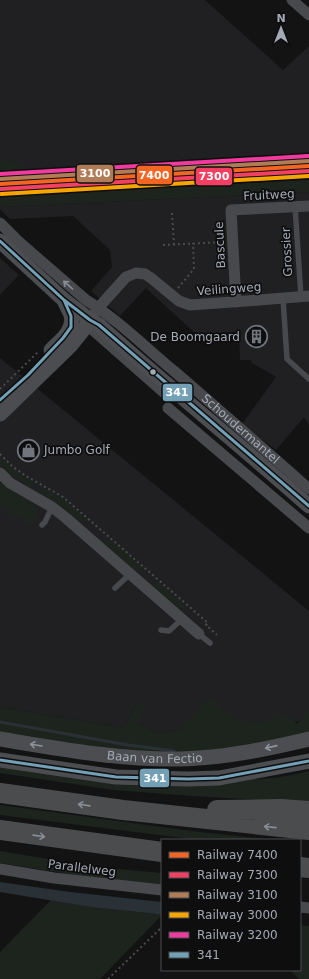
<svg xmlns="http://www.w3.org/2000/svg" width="309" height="979" font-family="'DejaVu Sans',sans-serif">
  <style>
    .built { fill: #202022 }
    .green { fill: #1d241e }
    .water { fill: #293137 }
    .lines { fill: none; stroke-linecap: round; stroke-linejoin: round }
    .stream { stroke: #293137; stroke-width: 3 }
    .path { stroke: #494b4e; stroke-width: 2; stroke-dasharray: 2 3; stroke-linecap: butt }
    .lane { stroke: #48494c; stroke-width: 5.5 }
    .street { stroke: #48494c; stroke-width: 11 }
    .secondary { stroke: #4c4d50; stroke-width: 15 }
    .highway { stroke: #4a4c4e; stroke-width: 20 }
    .bus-1-casing { stroke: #0e0e0f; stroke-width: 6 }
    .bus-1 { stroke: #74a0b6; stroke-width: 3 }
    .rail-1-casing { stroke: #0e0e0f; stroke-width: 7 }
    .rail-2-casing { stroke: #0e0e0f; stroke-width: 7 }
    .rail-3-casing { stroke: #0e0e0f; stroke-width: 7 }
    .rail-4-casing { stroke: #0e0e0f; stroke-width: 7 }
    .rail-5-casing { stroke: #0e0e0f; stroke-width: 7 }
    .rail-1 { stroke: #f26522; stroke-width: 4 }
    .rail-2 { stroke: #f24062; stroke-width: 4 }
    .rail-3 { stroke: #b07c57; stroke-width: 4 }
    .rail-4 { stroke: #f7a600; stroke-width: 4 }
    .rail-5 { stroke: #f13a9d; stroke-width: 4 }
    .oneway { stroke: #888d96 }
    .oneway2 { stroke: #8e939c }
    .oneway3 { stroke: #898e96 }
    .bus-dot { fill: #a4aab5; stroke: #0e0e0f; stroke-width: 1.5 }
    .labels { text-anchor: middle; stroke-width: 3.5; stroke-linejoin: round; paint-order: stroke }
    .street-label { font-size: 12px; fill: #a4aab5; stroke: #0e0e0f }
    .poi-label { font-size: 12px; fill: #a4aab5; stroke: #0e0e0f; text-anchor: end }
    .line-badge { stroke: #0e0e0f; stroke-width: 1.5 }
    .badge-label { font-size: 11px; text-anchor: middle; font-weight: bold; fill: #fff }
  </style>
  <rect width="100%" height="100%" fill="#131314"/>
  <!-- built -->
  <path class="built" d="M 0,0 L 205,0 L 283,70 L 309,46 L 309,155 L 18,174 L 0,170 Z
    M 309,192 L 309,425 L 304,417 L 276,450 L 242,424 L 276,377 L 252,363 L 251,360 L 240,360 L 239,332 L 196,334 L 146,288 L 120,316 L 91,291 L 112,267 L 110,250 L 73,216 L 10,219 L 0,209 L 0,207 Z
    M 0,258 L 19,275 L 0,295 Z
    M 0,358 L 309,611 L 309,719 L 241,734 L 179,731 L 157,733 L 137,723 L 137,702 L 124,728 L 0,707 Z"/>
  <!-- green -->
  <path class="green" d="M 309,155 L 309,159 L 0,180 L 0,160 L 20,163 L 20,173 Z
    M 309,180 L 309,192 L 0,207 L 0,196 Z
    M 0,457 L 14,469 L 36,484 L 31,488 L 15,477 L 0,465 Z
    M 0,481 L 22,497 L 33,502 C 37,507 36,514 36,520 L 29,526 L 19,515 L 16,518 L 0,504 Z
    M 43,488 L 65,500 L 85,518 L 80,522 L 65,509 L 41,494 L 40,491 Z
    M 106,536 L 142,568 L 139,570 L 136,571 L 134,569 L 105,544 L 104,540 Z
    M 157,581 L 187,607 L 183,612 L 153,586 Z
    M 210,697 C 217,703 224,711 231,716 C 248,727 269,723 285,713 L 297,724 L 309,711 L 309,733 L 264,743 L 199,751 L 171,752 L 127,751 L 63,745 L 0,732 L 0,707 L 124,728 L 137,702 L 146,705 L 137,723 L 157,733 L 179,731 Z
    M 0,765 L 191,782 L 274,778 L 292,775 L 309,771 L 309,803 L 192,796 L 114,790 L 0,773 Z
    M 0,805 L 191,831 L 275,840 L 199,840 L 0,815 Z
    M 0,851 L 96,867 L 162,873 L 162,885 L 95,878 L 0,863 Z
    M 51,900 L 91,907 L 157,914 L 162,914 L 162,915 L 100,979 L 0,979 L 0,952 Z
    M 300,925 L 309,926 L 309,979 L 299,979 L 290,970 L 300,970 Z"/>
  <!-- water -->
  <path class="water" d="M 0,882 L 70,892 L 162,902 L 162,914 L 157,914 L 91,907 L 0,892 Z"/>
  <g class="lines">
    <!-- stream -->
    <path class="stream" d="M 0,722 L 128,745 L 174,751"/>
    <!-- path -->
    <path class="path" d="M 172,213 L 174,244
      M 163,245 L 224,242
      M 178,288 L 194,269 L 193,243
      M 0,389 L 39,351
      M 0,454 L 13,467 L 26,476 L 63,497 L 208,623 L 206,625 L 217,635
      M 108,979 L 162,927"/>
    <!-- lane -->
    <path class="lane" d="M 295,206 L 301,297
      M 283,298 L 287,359 L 309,379
      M 42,525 L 45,522 L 52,507
      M 115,588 L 130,574
      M 161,630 L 169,631 L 182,619
      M 199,634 L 210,643"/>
    <!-- street -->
    <g class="street">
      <path d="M 292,0 L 309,15"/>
      <path id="s1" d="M 0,223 L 18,241 L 86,300 C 118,320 145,347 174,371 C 219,410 264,449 309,489"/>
      <path d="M 236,302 L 231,210 L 309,206"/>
      <path d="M 176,393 L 168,396 L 93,330 L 90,320 L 100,306 L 126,277 L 136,273 L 145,274 L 151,278 L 179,301 L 190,305 L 259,300 L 309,296"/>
      <path d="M 168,408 L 309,528"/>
      <path d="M 0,473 L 10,483 L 52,507 L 66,518 L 199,634"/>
      <path d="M 0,869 L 54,878 L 162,890"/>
      <path d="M 300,907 L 309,908"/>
    </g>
    <!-- secondary -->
    <g class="secondary">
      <path d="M 0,241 L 64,300 L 90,320 L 99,325 C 168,387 240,445 309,506"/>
      <path d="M 51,350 C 60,341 75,330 71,315 C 69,310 66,305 64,300"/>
      <path d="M 0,414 L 71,345 L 83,330 L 90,320"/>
      <path id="s2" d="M 0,739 C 60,749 120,760 180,759 C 224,758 267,749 309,739"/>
      <path d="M 0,760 L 116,777 L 188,779 L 219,778 L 309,761"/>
    </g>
    <!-- highway -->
    <path class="highway" d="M 0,793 L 123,810 L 309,830
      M 217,810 L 281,809 L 309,811
      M 0,830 L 162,852
      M 300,867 L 309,868"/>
    <defs>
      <path id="bus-1" d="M 0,241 L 64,300 L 90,320 L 99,325 L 309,506
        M 0,400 L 28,375 L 63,338 L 71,327 L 71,316 L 64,300 L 50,287
        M 0,760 L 116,777 L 188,779 L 219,778 L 309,761"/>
    </defs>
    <!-- bus-1 casing -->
    <use href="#bus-1" class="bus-1-casing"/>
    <!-- bus-1 -->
    <use href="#bus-1" class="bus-1"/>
    <defs>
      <path id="rail-1" d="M 0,184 L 309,166"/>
      <path id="rail-2" d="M 0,189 L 309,171"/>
      <path id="rail-3" d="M 0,179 L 309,161"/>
      <path id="rail-4" d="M 1,194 L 309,176"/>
      <path id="rail-5" d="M 0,174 L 308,156"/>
    </defs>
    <!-- rail-1 casing -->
    <use href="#rail-1" class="rail-1-casing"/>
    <!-- rail-2 casing -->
    <use href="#rail-2" class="rail-2-casing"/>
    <!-- rail-3 casing -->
    <use href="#rail-3" class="rail-3-casing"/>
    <!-- rail-4 casing -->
    <use href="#rail-4" class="rail-4-casing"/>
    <!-- rail-5 casing -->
    <use href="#rail-5" class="rail-5-casing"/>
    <!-- rail-1 -->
    <use href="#rail-1" class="rail-1"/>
    <!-- rail-2 -->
    <use href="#rail-2" class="rail-2"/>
    <!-- rail-3 -->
    <use href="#rail-3" class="rail-3"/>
    <!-- rail-4 -->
    <use href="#rail-4" class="rail-4"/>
    <!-- rail-5 -->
    <use href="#rail-5" class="rail-5"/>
  </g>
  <!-- one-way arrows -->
  <defs><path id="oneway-shaft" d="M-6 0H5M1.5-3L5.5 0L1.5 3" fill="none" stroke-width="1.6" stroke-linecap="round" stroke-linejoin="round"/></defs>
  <use class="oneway" href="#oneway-shaft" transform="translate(68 285) rotate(-139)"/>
  <g class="oneway2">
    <use href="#oneway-shaft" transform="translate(36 745) rotate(-171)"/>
    <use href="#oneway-shaft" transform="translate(271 747) rotate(167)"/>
  </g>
  <g class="oneway3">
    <use href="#oneway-shaft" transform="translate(84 805) rotate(-172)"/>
    <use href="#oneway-shaft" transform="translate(270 827) rotate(-174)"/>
    <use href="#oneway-shaft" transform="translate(39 836) rotate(8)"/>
  </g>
  <!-- icons -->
  <defs>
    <symbol id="building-ring" viewBox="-11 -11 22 22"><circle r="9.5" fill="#0e0e0f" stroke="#71757d" stroke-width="1.5"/><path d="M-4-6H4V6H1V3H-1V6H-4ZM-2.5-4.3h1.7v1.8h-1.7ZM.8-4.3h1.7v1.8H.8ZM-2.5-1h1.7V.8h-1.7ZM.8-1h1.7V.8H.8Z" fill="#71757d"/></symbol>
    <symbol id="shop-ring" viewBox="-11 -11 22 22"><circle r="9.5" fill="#0e0e0f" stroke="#71757d" stroke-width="1.5"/><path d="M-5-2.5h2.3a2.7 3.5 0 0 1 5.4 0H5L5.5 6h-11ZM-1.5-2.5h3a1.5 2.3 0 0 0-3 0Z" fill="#71757d"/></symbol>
  </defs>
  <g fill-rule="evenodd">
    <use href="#building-ring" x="244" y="324" width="25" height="25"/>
    <use href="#shop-ring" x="16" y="438" width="25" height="25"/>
  </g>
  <!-- markers -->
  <circle class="bus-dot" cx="153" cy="372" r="3.5"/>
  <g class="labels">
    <!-- street labels -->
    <g class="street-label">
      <text transform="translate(269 195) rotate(-3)" y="4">Fruitweg</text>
      <text transform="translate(220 245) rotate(-93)" y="4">Bascule</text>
      <text transform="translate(287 252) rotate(-93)" y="4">Grossier</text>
      <text transform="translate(229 289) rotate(-4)" y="4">Veilingweg</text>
      <text dy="4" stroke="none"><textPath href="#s1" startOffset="317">Schoudermantel</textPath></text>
      <text dy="4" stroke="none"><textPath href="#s2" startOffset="156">Baan van Fectio</textPath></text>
      <text transform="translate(82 868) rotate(7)" y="4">Parallelweg</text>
    </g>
    <!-- poi labels -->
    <g class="poi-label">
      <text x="240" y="341">De Boomgaard</text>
      <text x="44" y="454" text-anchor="start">Jumbo Golf</text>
    </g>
  </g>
  <g class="line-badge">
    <rect x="76" y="164" width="38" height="19" rx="4" fill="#b07c57"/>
    <rect x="136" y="165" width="37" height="20" rx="4" fill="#f26522"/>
    <rect x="195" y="167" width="38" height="19" rx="4" fill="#f24062"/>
    <rect x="162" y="383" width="31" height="19" rx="4" fill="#74a0b6"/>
    <rect x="139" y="768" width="31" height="20" rx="4" fill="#74a0b6"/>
  </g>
  <g class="badge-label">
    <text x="95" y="177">3100</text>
    <text x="154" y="179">7400</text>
    <text x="214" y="180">7300</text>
    <text x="177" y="396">341</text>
    <text x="155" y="782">341</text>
  </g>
  <!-- legend -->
  <rect x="161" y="839" width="140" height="132" fill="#0e0e0f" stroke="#4a4c51"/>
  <rect x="169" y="852" width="20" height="6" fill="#f26522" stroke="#4a4c51"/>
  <text x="197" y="859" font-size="12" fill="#a4aab5">Railway 7400</text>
  <rect x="169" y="872" width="20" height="6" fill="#f24062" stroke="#4a4c51"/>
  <text x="197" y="879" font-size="12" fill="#a4aab5">Railway 7300</text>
  <rect x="169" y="892" width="20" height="6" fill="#b07c57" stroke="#4a4c51"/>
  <text x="197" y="899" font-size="12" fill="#a4aab5">Railway 3100</text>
  <rect x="169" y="912" width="20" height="6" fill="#f7a600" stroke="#4a4c51"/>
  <text x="197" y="919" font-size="12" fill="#a4aab5">Railway 3000</text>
  <rect x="169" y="932" width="20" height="6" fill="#f13a9d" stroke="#4a4c51"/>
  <text x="197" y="939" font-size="12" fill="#a4aab5">Railway 3200</text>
  <rect x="169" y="952" width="20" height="6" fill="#74a0b6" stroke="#4a4c51"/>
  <text x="197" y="959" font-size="12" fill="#a4aab5">341</text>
  <!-- north arrow -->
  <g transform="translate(281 28)" stroke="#0e0e0f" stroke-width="3" paint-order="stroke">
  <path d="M0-3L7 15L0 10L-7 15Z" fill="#a4aab5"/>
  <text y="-6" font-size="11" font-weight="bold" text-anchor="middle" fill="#a4aab5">N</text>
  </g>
</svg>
